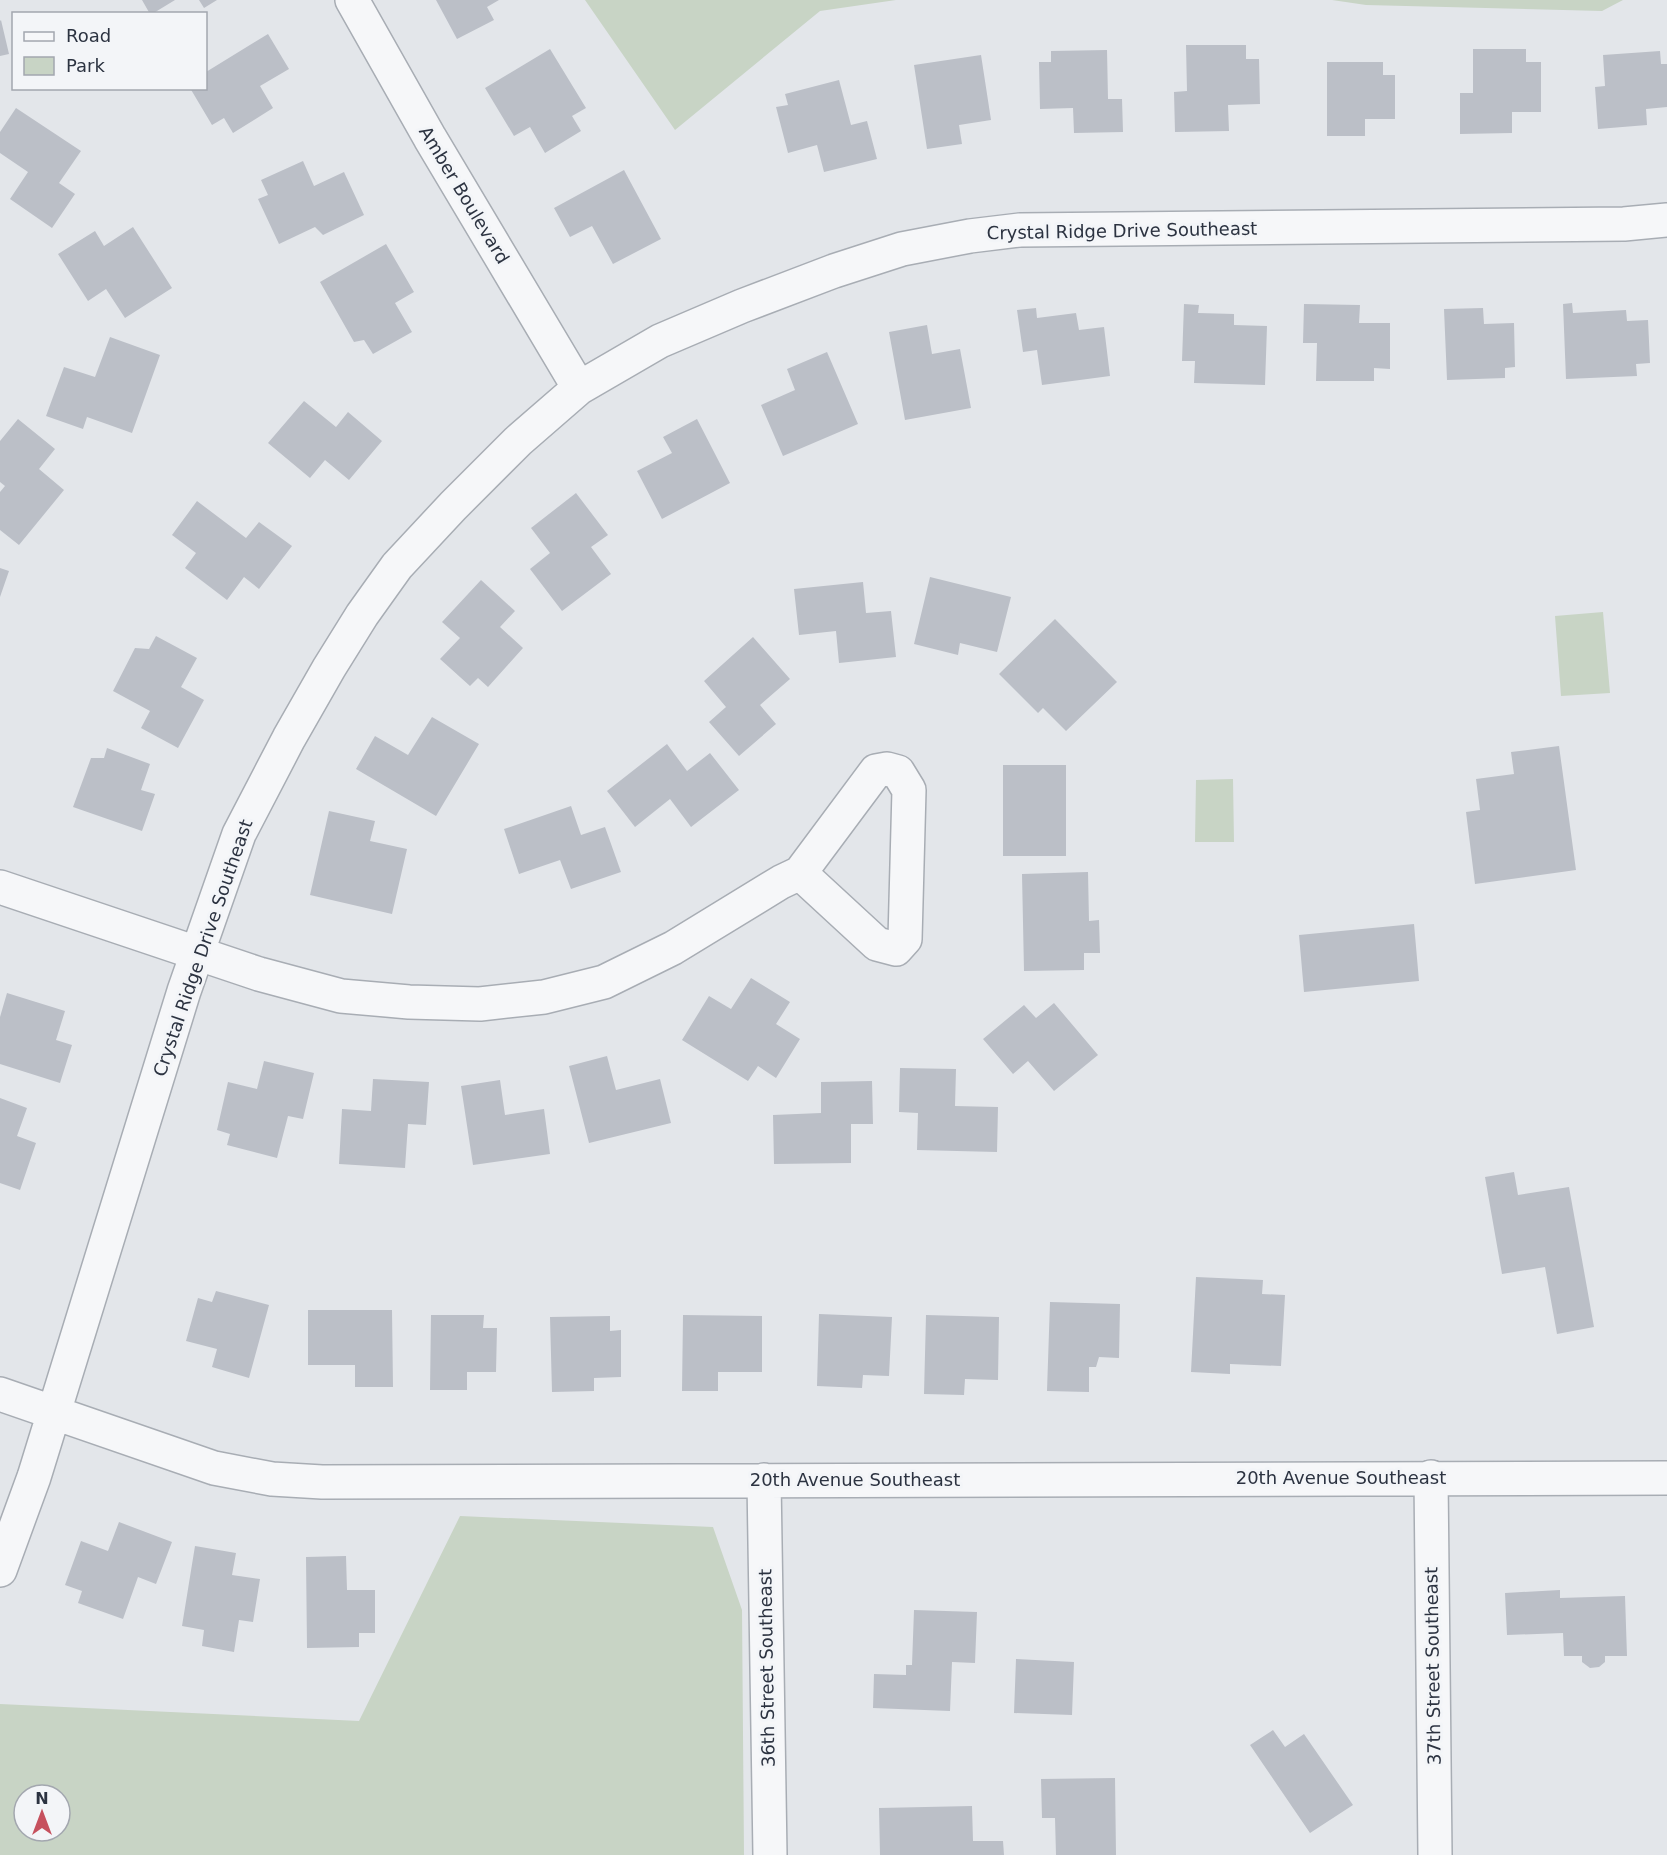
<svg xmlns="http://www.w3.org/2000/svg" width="1667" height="1855" font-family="'DejaVu Sans',sans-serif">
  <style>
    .green { fill: #c8d4c5; fill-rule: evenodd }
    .building { fill: #bbbfc7 }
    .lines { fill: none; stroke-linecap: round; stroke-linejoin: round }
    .street-casing { stroke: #a8adb4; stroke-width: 36 }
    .street { stroke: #f6f7f9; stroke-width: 33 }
    .labels { text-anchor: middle; stroke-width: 6; stroke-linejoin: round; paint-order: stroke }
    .street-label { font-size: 18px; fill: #2c3341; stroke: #f3f5f8 }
  </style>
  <rect width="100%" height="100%" fill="#e3e6ea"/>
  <!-- green -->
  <path class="green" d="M 585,0 L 896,0 L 820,11 L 675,130 Z
    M 1332,0 L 1623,0 L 1602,11 L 1366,5 Z
    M 1603,612 L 1610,693 L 1561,696 L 1555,616 Z
    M 1233,779 L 1234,842 L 1195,842 L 1196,780 Z
    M 460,1516 L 713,1527 L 742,1610 L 744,1855 L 0,1855 L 0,1704 L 359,1721 ZM 24,1795 L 60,1795 L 60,1831 L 24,1831 Z"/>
  <!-- building -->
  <path class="building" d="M 142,0 L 175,0 L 152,14 L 150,14 Z
    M 199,0 L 217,0 L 204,8 Z
    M 436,0 L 499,0 L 487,7 L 494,20 L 457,39 Z
    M 1,20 L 9,54 L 0,56 L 0,21 Z
    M 268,34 L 289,69 L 260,86 L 273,108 L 233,133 L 224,118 L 212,125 L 190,88 L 206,88 L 206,72 Z
    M 1186,45 L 1246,45 L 1246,59 L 1259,59 L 1260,104 L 1228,105 L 1229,131 L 1175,132 L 1174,92 L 1187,91 Z
    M 550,49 L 586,108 L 572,116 L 581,131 L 545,153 L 530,127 L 514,136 L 485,88 Z
    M 1473,49 L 1526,49 L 1526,62 L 1541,62 L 1541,112 L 1512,112 L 1512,133 L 1460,134 L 1460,93 L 1473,93 Z
    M 1107,50 L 1108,99 L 1122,99 L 1123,132 L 1074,133 L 1073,108 L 1040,109 L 1039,62 L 1051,62 L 1051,51 Z
    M 1660,51 L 1661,64 L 1667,64 L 1667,107 L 1646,109 L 1647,125 L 1598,129 L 1595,87 L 1605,86 L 1603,55 Z
    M 981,55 L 991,120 L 959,125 L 962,144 L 927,149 L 914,65 Z
    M 1327,62 L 1383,62 L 1383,75 L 1395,75 L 1395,119 L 1365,119 L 1365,136 L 1327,136 Z
    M 839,80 L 851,125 L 867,121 L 877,159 L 824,172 L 817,145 L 788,153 L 776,107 L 788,105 L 785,94 Z
    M 16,108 L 81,151 L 59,183 L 75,194 L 52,228 L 10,199 L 28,172 L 0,153 L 0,132 Z
    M 303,161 L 314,186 L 344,172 L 364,215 L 323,235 L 315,227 L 279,244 L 258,199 L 268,195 L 261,180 Z
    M 624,170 L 661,239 L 613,264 L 592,226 L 570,237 L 554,208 Z
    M 133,227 L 172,288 L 125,318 L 106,289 L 88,301 L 58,254 L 95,231 L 104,246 Z
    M 386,244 L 414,292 L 395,303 L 412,332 L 373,354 L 364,340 L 354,342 L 320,282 Z
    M 1572,303 L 1573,313 L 1626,310 L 1627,321 L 1648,320 L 1650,363 L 1636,364 L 1637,376 L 1566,379 L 1563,304 Z
    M 1184,304 L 1199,305 L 1198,313 L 1234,314 L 1234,325 L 1267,326 L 1265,385 L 1194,383 L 1195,361 L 1182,361 Z
    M 1304,304 L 1360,305 L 1359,323 L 1390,323 L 1390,369 L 1374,368 L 1374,381 L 1316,381 L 1317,343 L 1303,343 Z
    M 1036,308 L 1037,318 L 1076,313 L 1079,330 L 1104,327 L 1110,376 L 1042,385 L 1037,350 L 1023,352 L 1017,310 Z
    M 1483,308 L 1484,324 L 1514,323 L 1515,367 L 1505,368 L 1505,378 L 1447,380 L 1444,309 Z
    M 927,325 L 932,354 L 960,349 L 971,408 L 905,420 L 889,332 Z
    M 110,337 L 160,355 L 132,433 L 87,417 L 83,429 L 46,416 L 64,367 L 95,377 Z
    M 827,352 L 858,424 L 783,456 L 761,405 L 795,390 L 787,369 Z
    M 304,401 L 336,427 L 348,412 L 382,441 L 349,480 L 325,460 L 310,478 L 268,443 Z
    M 18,419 L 55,449 L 39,469 L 64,490 L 19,545 L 0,530 L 0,492 L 5,486 L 0,482 L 0,441 Z
    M 697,419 L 730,483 L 662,519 L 637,471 L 672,453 L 663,437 Z
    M 576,493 L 608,535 L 591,547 L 611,574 L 562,611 L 530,569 L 550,553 L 531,528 Z
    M 197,501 L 246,538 L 259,522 L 292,546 L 259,589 L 244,577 L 227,600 L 185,568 L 196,553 L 172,535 Z
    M 0,568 L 9,571 L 0,597 Z
    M 930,577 L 1011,597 L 997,652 L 960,643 L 958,655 L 914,644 Z
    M 481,580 L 515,611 L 500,627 L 523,648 L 488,687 L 478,678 L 470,686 L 440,659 L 460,638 L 442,622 Z
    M 863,582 L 866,613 L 891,611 L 896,657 L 839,663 L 836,631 L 799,635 L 794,589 Z
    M 1055,619 L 1117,682 L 1066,731 L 1043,708 L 1038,713 L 999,674 Z
    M 156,636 L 197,658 L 181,687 L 204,700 L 178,748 L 141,728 L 150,711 L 113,691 L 135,648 L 149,649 Z
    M 753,637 L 790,679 L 760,705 L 776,724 L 739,756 L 709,722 L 726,707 L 704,681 Z
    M 432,717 L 479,744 L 436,816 L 356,769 L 375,736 L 408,755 Z
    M 667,744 L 687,771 L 710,753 L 739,790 L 691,827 L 670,799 L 635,827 L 607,791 Z
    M 1559,746 L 1576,870 L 1475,884 L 1466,812 L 1480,810 L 1476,779 L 1514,774 L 1511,752 Z
    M 107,748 L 150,764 L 141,790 L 155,794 L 142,831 L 73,807 L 91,758 L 104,758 Z
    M 1003,765 L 1066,765 L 1066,856 L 1003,856 Z
    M 571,806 L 581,835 L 605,827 L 621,872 L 571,889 L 560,860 L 519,874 L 504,829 Z
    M 329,811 L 375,821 L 370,841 L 407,849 L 392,914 L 310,895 Z
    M 1088,872 L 1089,921 L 1099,920 L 1100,953 L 1084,953 L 1084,970 L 1024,971 L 1022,874 Z
    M 1414,924 L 1419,981 L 1304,992 L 1299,935 Z
    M 751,978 L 790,1002 L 776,1024 L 800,1039 L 776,1078 L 758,1066 L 748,1081 L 682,1040 L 709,996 L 731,1009 Z
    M 7,993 L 65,1011 L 56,1040 L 72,1045 L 60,1083 L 0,1064 L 0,1017 Z
    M 1054,1003 L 1098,1055 L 1054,1091 L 1028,1061 L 1013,1074 L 983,1039 L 1024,1005 L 1036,1018 Z
    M 607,1056 L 616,1090 L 660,1079 L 671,1123 L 589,1143 L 569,1066 Z
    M 264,1061 L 314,1073 L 303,1119 L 288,1116 L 277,1158 L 227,1145 L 230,1134 L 217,1130 L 228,1082 L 257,1089 Z
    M 900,1068 L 956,1069 L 955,1106 L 998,1107 L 997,1152 L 917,1150 L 918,1113 L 899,1112 Z
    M 373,1079 L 429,1082 L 426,1125 L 408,1124 L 405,1168 L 339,1164 L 342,1109 L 371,1111 Z
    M 500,1080 L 505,1115 L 544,1109 L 550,1154 L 473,1165 L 461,1086 Z
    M 872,1081 L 873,1124 L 851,1124 L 851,1163 L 774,1164 L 773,1115 L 821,1113 L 821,1082 Z
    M 0,1098 L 27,1108 L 17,1136 L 36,1143 L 20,1190 L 0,1183 Z
    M 1514,1172 L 1518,1195 L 1569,1187 L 1594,1327 L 1557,1334 L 1545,1267 L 1502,1274 L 1485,1177 Z
    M 1196,1277 L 1263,1280 L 1262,1294 L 1285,1295 L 1281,1366 L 1230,1364 L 1230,1374 L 1191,1372 Z
    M 216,1291 L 269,1305 L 249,1378 L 212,1367 L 217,1349 L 186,1341 L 198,1298 L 212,1302 Z
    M 1050,1302 L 1120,1304 L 1119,1358 L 1099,1357 L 1096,1367 L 1089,1367 L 1089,1392 L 1047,1391 Z
    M 308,1310 L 392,1310 L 393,1387 L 355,1387 L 355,1365 L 308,1365 Z
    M 819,1314 L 892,1317 L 889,1376 L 863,1375 L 862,1388 L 817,1386 Z
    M 431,1315 L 484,1315 L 483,1328 L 497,1328 L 496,1372 L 467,1372 L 467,1390 L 430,1390 Z
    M 683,1315 L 762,1316 L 762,1372 L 718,1372 L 718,1391 L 682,1391 Z
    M 926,1315 L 999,1317 L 998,1380 L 965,1379 L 964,1395 L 924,1394 Z
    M 610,1316 L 610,1331 L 621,1330 L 621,1377 L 594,1378 L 594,1391 L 552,1392 L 550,1317 Z
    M 119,1522 L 172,1542 L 156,1584 L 138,1577 L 123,1619 L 78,1603 L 82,1591 L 65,1585 L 81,1541 L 108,1551 Z
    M 195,1546 L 236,1553 L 232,1575 L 260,1579 L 253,1622 L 239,1620 L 234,1652 L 202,1646 L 204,1630 L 182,1626 Z
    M 346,1556 L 347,1590 L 375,1590 L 375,1633 L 359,1633 L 359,1647 L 307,1648 L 306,1557 Z
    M 1560,1590 L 1560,1598 L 1625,1596 L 1627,1656 L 1605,1656 L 1605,1662 L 1599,1667 L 1590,1668 L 1582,1662 L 1582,1656 L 1564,1656 L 1563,1633 L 1507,1635 L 1505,1593 Z
    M 914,1610 L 977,1612 L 975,1663 L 952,1662 L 950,1711 L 873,1708 L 874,1674 L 906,1675 L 906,1665 L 912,1665 Z
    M 1016,1659 L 1074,1662 L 1072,1715 L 1014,1713 Z
    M 1273,1730 L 1285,1747 L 1304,1734 L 1353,1805 L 1310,1833 L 1250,1745 Z
    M 1115,1778 L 1116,1855 L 1056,1855 L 1055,1818 L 1042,1818 L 1041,1779 Z
    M 972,1806 L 973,1841 L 1003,1841 L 1004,1855 L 880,1855 L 879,1808 Z"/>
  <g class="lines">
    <defs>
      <path id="street" d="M 352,0 L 430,138 L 579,388
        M 0,887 L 259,974 L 341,996 L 409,1002 L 480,1004 L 544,997 L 604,982 L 673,948 L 781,882 L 800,873 L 876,771 L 887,769 L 898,772 L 909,790 L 905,939 L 896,949 L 877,944 L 800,873
        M 0,1394 L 214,1468 L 272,1479 L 322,1482 L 1667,1478
        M 1431,1477 L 1435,1855
        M 764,1480 L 770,1855
        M 0,1570 L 34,1477 L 184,991 L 239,834 L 289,738 L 329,668 L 362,615 L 397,566 L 453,506 L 518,441 L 579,388 L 660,341 L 742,306 L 834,271 L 902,249 L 970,236 L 1020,230 L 1624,224 L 1667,220"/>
    </defs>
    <!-- street casing -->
    <use href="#street" class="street-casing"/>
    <!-- street -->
    <use href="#street" class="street"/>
  </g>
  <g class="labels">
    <!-- street labels -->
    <g class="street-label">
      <text transform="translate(464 195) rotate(59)" y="6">Amber Boulevard</text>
      <text transform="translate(1122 231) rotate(-1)" y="6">Crystal Ridge Drive Southeast</text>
      <text transform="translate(203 948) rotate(-71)" y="6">Crystal Ridge Drive Southeast</text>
      <text x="1341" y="1484">20th Avenue Southeast</text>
      <text x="855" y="1486">20th Avenue Southeast</text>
      <text transform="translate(1433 1666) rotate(-91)" y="6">37th Street Southeast</text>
      <text transform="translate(767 1668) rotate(-91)" y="6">36th Street Southeast</text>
    </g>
  </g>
  <!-- legend -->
  <rect x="12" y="12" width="195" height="78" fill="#f3f5f8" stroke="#a3a7af" stroke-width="1.5"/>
  <rect x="24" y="32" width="30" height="9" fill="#f6f7f9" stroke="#a3a7af" stroke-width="1.5"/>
  <text x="66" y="42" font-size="18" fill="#2c3341">Road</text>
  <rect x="24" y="57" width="30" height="18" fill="#c8d4c5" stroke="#a3a7af" stroke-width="1.5"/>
  <text x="66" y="72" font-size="18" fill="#2c3341">Park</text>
  <!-- north arrow -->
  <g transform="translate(42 1813)"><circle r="28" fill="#f3f5f8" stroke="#a3a7af" stroke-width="1.5"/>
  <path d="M0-4.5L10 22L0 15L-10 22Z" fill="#c6515e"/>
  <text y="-9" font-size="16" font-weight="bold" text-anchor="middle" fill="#2c3341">N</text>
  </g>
</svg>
